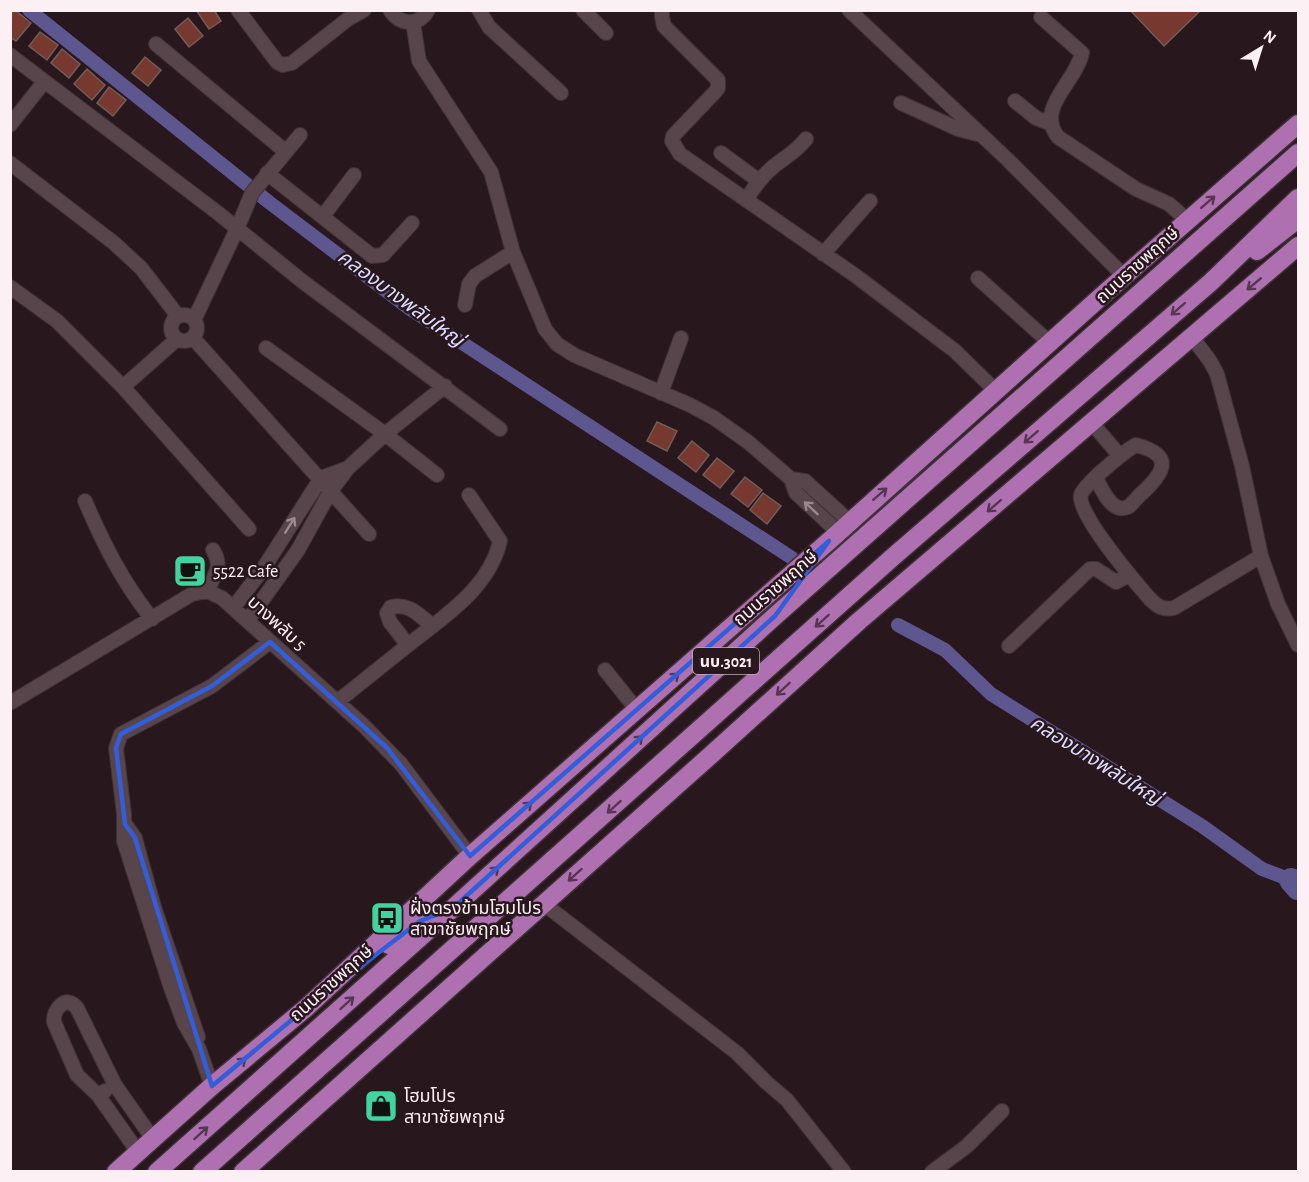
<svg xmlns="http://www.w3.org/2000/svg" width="1309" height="1182" font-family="'Alegreya Sans','Noto Sans Thai',sans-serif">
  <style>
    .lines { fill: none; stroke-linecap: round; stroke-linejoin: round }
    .canal { stroke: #5d568f; stroke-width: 14 }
    .river { stroke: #5d568f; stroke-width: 24 }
    .building { fill: #77382f; stroke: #735d59; stroke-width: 1.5 }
    .minor-casing { stroke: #3f3237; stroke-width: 16 }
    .major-casing { stroke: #3f3237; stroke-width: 21 }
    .minor { stroke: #58444b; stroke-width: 14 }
    .major { stroke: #ae70b1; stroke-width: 18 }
    .oneway { stroke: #573651 }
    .oneway2 { stroke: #9a898f }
    .marked { fill: none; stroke: #335edb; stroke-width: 4.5; stroke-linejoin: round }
    .labels { text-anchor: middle; stroke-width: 5; stroke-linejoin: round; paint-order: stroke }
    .shield { fill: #28171d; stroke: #bdafb4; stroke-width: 1.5 }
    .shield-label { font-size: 16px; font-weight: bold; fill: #fdf0f5 }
    .street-label { font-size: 18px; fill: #fdf0f5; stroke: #28171d }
    .poi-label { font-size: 18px; fill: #fdf0f5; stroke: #28171d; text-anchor: start }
    .water-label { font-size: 20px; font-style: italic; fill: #dcdafd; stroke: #28171d }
  </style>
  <rect width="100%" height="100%" fill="#28171d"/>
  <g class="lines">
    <!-- canal -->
    <path class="canal" d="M 29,10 L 270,203 L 410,309 L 792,558
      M 898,625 L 945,650 L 991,694 L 1202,826 L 1262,869 L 1291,880"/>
    <!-- river -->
    <path class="river" d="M 1291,880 L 1298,888"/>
  </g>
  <!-- building -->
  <path class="building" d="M 12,10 L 15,10 L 31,23 L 16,41 L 10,37 Z
    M 196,10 L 214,10 L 221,21 L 209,29 Z
    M 1130,10 L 1201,10 L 1164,46 Z
    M 188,18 L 203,36 L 189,47 L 175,29 Z
    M 40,32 L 58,45 L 47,60 L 29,46 Z
    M 62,49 L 80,64 L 69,78 L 51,63 Z
    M 145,57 L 161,70 L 148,86 L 132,73 Z
    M 87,69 L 105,85 L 92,100 L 74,84 Z
    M 109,87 L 126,100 L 113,116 L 97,103 Z
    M 657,422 L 677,431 L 667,451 L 647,441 Z
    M 692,441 L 709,455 L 696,472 L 678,458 Z
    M 717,458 L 734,471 L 720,488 L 703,475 Z
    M 745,477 L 762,490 L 748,507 L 731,494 Z
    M 763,493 L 781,506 L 767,524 L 750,510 Z"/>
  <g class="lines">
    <defs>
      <path id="minor" d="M 238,10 L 277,62 L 283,65 L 292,63 L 348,19 L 364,10
        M 390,10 C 400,25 418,27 428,10
        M 479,10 L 489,27 L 561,93
        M 583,10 L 606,33
        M 662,10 L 662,17 L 664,26 L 718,80 L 718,88 L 715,92 L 673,136 L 672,141 L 680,154 L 856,276 L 955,351 L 996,391
        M 849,10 L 1008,160 L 1124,276
        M 1041,17 L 1082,53 C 1076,82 1035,108 1058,137 L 1136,189 L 1169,204 L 1187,220
        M 413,22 L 419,61 L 491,172 L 513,252 L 545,329 L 557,344 L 574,355 L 690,405 L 714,418 L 748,442 L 791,479 L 805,481 L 849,521
        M 156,44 L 286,152
        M 10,55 L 218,213 L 302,281 L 500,429
        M 1015,101 L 1036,118 L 1049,123
        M 901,103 L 958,129 L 977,134
        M 10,125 L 44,82
        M 721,153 L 759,181
        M 10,163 L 114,243 L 141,268 L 178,316
        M 267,173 L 372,256 L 383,255 L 412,223
        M 746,200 C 754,187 762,176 773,167 C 785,157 796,152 806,139
        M 323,216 L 354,175
        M 823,254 L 870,201
        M 978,278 L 1050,343
        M 10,287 L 57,321 L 123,387 L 249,529
        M 465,305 L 469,284 L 475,276 L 513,252
        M171 328a13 13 0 1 1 26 0a13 13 0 1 1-26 0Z
        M 194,320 L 237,229 L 252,193 L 300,135
        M 1191,336 L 1210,361 L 1217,374 L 1242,466 L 1261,556 L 1278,604 L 1298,645
        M 193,338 L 369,534
        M 266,348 L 385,434 L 437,475
        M 123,387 L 177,339
        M 661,393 L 681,338
        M 1091,422 L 1120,456
        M 1096,478 C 1101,487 1107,504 1119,508 C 1122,509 1125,508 1128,507 C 1133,504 1137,497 1142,493 C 1165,472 1174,455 1136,445 C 1126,450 1083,485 1081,495 C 1076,513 1136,583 1150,599 C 1158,607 1163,610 1174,608 L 1261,556
        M 791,479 L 796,493 L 838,532
        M 85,501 C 104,545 122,581 152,619
        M 207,591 C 215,574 223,567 213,550
        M 233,608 L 263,569 L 321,478 L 348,468
        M 248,620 L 298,550 L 330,492 L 348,468 L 385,434 L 445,386
        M 408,645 L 390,622 L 387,613 L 391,607 C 410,603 418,615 433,626
        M 1009,646 L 1090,569 L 1096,569 L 1116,582 L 1129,575
        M 605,670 L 637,710
        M 338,701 C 361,683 384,664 407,646 C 443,617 489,589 500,541 L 469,495
        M 10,703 L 192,594 L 207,591 L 222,598 L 364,726 L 401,764 L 470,856
        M 125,824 L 135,838 L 154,907 L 198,1037
        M 544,904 L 737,1053 L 766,1082 L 787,1100 L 844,1172
        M 212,1086 L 199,1049 L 184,1023 L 170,985 L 124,841 L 124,814 L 116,748 L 121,734 L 212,686 L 270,642
        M 105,1091 L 98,1095 L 138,1152
        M 98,1095 L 77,1075 L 54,1022 C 53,1009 66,994 77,1008 L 115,1085 L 153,1139
        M 932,1172 L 967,1146 L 1002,1111"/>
      <path id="major" d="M 1257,251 L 1298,219
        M 389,945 L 420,921 L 441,913
        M 116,1172 L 212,1086 L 306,1008 L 470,856 L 829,541 L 1105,293 L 1298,124
        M 157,1172 L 452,909 L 775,616 L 1298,153
        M 202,1172 L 894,556 L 1211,282 L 1298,198
        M 243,1172 L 712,754 L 859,621 L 1298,246"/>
    </defs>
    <!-- minor casing -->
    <use href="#minor" class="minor-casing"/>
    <!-- major casing -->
    <use href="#major" class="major-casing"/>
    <!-- minor -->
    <use href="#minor" class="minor"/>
    <!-- major -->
    <use href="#major" class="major"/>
  </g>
  <!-- one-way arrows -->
  <defs><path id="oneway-shaft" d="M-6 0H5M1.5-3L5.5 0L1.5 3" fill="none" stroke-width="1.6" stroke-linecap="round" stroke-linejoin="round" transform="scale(1.5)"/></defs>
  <g class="oneway">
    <use href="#oneway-shaft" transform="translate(1208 202) rotate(-41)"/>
    <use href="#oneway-shaft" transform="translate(1254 284) rotate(140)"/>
    <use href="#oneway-shaft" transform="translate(1178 309) rotate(139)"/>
    <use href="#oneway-shaft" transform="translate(1031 437) rotate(139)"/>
    <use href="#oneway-shaft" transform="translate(880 494) rotate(-41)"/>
    <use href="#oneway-shaft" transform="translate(994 506) rotate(139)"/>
    <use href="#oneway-shaft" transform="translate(822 621) rotate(138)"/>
    <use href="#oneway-shaft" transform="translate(672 679) rotate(-41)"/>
    <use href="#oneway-shaft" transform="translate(783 689) rotate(137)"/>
    <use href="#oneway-shaft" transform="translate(636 742) rotate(-42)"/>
    <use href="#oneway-shaft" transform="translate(614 807) rotate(138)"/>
    <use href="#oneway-shaft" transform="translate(525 808) rotate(-41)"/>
    <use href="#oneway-shaft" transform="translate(492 873) rotate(-42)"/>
    <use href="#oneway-shaft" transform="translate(575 875) rotate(138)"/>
    <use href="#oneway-shaft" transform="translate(347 1003) rotate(-42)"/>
    <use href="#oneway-shaft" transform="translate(239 1064) rotate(-40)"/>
    <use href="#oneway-shaft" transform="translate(201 1133) rotate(-42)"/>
  </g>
  <g class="oneway2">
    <use href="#oneway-shaft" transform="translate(811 508) rotate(-137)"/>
    <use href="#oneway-shaft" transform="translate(290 525) rotate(-58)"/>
  </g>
  <!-- marked area -->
  <path class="marked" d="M 829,541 L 775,616 L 452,909 L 420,921 L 306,1008 L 212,1086 L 135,838 L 125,824 L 116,748 L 121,734 L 212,686 L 270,642 L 387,748 L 470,856 Z"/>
  <!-- icons -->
  <defs>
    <symbol id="cafe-square" viewBox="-11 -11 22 22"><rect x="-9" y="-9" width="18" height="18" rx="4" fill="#42d4a0" stroke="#28171d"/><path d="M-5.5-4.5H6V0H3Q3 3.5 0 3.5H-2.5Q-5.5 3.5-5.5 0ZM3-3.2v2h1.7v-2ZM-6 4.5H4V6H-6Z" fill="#111"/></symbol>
    <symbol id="bus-square" viewBox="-11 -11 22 22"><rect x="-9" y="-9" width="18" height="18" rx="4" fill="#42d4a0" stroke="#28171d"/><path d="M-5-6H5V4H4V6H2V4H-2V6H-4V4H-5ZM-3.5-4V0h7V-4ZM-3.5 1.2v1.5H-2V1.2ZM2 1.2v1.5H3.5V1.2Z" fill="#111"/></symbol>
    <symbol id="shop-square" viewBox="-11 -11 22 22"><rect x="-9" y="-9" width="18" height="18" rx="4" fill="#42d4a0" stroke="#28171d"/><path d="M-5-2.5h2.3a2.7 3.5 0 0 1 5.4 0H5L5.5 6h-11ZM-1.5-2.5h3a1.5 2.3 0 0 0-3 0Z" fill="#111"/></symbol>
  </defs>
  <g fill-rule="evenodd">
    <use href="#cafe-square" x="171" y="552" width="38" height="38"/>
    <use href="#bus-square" x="368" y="899" width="38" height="38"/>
    <use href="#shop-square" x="362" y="1087" width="38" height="38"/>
  </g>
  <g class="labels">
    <!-- shield labels -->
    <rect class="shield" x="693" y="648" width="66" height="26" rx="4.5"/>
    <g class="shield-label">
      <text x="726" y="667">นบ.3021</text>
    </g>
    <!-- street labels -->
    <g class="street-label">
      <text transform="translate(1137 265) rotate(-42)" y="6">ถนนราชพฤกษ์</text>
      <text transform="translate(775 588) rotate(-41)" y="6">ถนนราชพฤกษ์</text>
      <text transform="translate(277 623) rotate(42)" y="6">บางพลับ 5</text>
      <text transform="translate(331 983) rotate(-42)" y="6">ถนนราชพฤกษ์</text>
    </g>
    <!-- poi labels -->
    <g class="poi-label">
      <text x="213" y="577">5522 Cafe</text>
      <text x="410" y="914">ฝั่งตรงข้ามโฮมโปร<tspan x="410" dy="21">สาขาชัยพฤกษ์</tspan></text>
      <text x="404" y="1102">โฮมโปร<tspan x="404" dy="21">สาขาชัยพฤกษ์</tspan></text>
    </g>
    <!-- water labels -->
    <g class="water-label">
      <text transform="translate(401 298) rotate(36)" y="7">คลองบางพลับใหญ่</text>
      <text transform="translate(1096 760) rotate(32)" y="7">คลองบางพลับใหญ่</text>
    </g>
  </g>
  <!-- border -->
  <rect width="1309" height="1182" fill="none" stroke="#fdf0f5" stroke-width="24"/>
  <!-- north arrow -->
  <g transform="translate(1261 48) rotate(38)" stroke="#28171d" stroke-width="4.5" paint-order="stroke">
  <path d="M0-4.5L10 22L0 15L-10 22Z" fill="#fdf0f5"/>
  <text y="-9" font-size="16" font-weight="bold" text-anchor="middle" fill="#fdf0f5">N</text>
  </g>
</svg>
